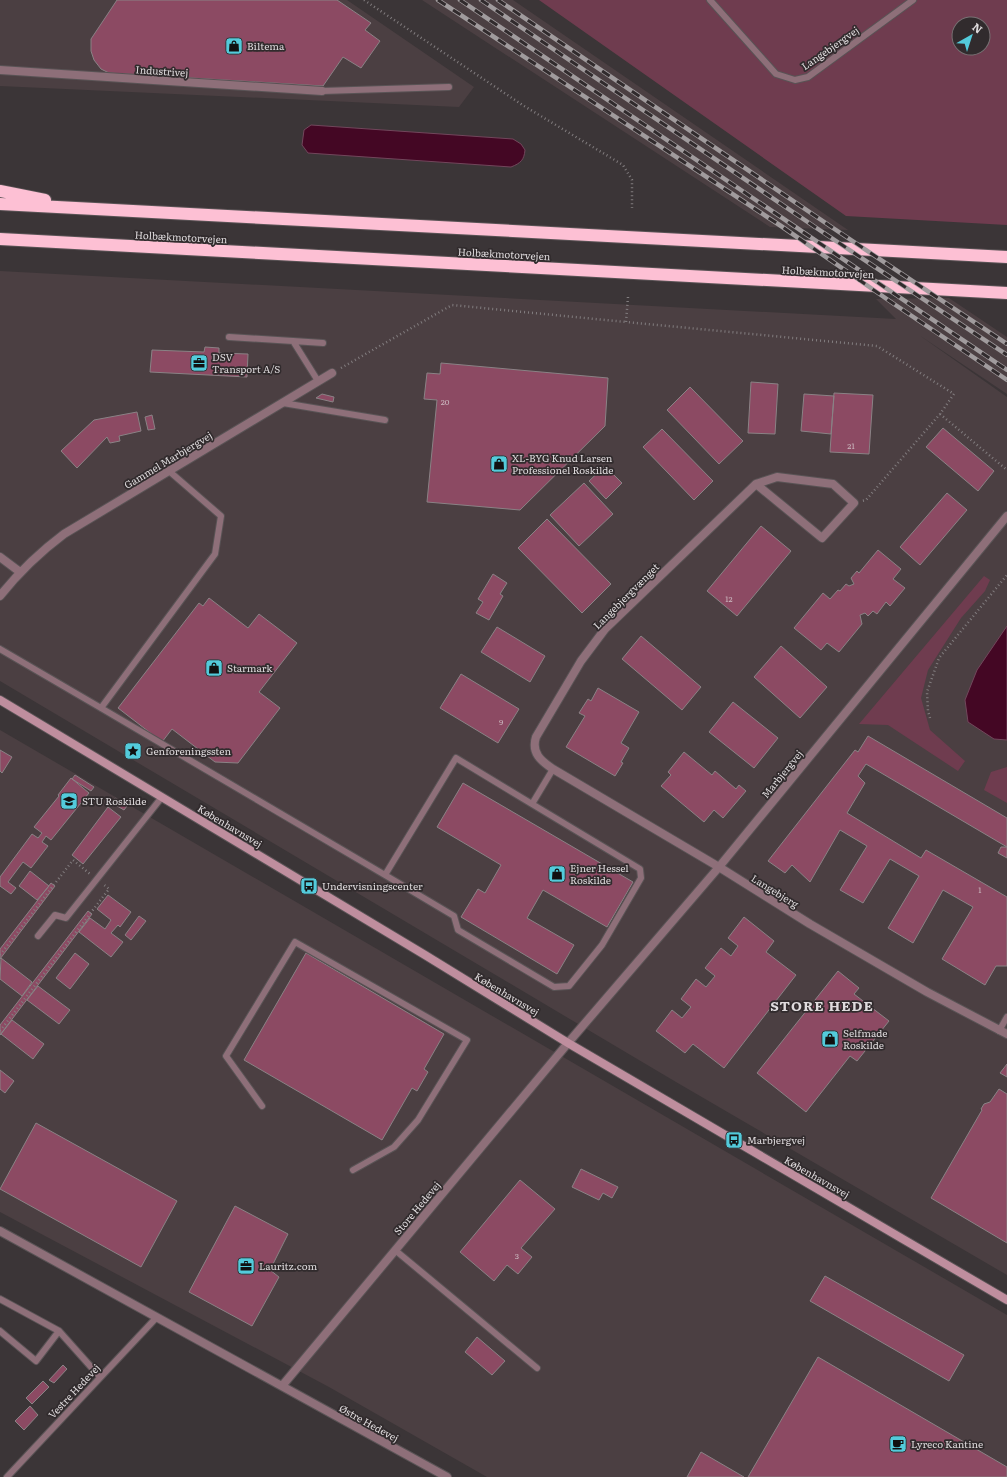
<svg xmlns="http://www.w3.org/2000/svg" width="1007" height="1477" font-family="Literata,serif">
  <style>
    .built { fill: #4b3f42 }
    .green { fill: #6f3c4f; fill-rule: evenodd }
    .water { fill: #440724; stroke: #72475c }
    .building { fill: #8c4a63; stroke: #8a8285 }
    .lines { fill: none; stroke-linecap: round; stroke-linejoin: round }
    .service-casing { stroke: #595355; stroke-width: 8 }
    .minor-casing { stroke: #595355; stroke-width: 10 }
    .tertiary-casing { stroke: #595355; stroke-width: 10 }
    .secondary-casing { stroke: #595355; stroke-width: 10 }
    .motorway-casing { stroke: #595355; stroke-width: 14 }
    .path { stroke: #827d7f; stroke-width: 2.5; stroke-dasharray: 1 3; stroke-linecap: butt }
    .service { stroke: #8e6f79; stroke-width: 6 }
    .minor { stroke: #8e6f79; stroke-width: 8 }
    .tertiary { stroke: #8e6f79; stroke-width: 8 }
    .secondary { stroke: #bf8e9e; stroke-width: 8 }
    .motorway { stroke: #fdc0d4; stroke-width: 12 }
    .rail-casing { stroke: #a09b9d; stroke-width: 4.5 }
    .rail { stroke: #312b2d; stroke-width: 3; stroke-dasharray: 9; stroke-linecap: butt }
    .labels { text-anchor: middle; stroke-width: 3.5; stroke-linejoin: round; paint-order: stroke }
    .number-label { font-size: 8px; fill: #cab7be }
    .poi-label { font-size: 10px; fill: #dfdbdd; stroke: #312b2d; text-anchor: start }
    .street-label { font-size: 10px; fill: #dfdbdd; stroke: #312b2d }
    .district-label { font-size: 14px; font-weight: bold; letter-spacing: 1px; fill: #dfdbdd; stroke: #312b2d }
  </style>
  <rect width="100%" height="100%" fill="#3b3537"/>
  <!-- built -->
  <path class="built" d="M 0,0 L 347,0 L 474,87 L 459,107 L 0,86 Z
    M 422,0 L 513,0 L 848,230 L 770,227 Z
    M 0,271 L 896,319 L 876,299 L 949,298 L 1007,337 L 1007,394 L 919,335 L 1007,397 L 1007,1275 L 676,1082 L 0,681 Z
    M 0,730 L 1007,1315 L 1007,1477 L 487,1477 L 329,1387 L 0,1212 Z"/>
  <!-- green -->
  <path class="green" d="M 539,0 L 1007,0 L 1007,225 L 846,216 ZM 959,24 L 983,24 L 983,48 L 959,48 Z
    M 984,576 L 990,580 L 985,591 L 961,618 L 928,670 L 921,698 L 930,730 L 965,761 L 958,771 L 888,725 L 859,724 Z
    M 1007,767 L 1007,803 L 984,790 L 991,772 Z"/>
  <!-- water -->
  <path class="water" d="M 311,125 L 513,139 L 521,144 L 525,150 C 524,160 521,163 511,167 L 308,153 L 302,145 L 304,130 Z
    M 1007,626 L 1007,740 L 994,739 L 968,722 L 965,700 L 977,670 Z"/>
  <!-- building -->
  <path class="building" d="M 117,0 L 337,0 L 371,23 L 365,30 L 380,41 L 361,68 L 343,57 L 323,86 L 109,73 L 101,69 L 94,60 L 91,51 L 91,39 Z
    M 205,347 L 219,348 L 219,353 L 248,354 L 247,377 L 150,372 L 152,350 L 204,352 Z
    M 441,363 L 608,378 L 605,426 L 520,510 L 427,502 L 437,400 L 424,399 L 427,373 L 440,374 Z
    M 751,382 L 778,384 L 775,434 L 748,433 Z
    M 690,387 L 743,441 L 719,464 L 667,410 Z
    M 834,393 L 873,395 L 869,454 L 830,452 Z
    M 322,394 L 334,397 L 333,402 L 316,398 Z
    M 804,394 L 834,396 L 831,434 L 801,431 Z
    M 137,412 L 141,431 L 119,436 L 120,441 L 110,443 L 107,437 L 77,468 L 61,451 L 94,420 Z
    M 152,415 L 155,429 L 148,430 L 145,417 Z
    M 943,428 L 994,471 L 978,491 L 926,447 Z
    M 662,429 L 713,481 L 694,500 L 643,447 Z
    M 605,466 L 622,483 L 606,499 L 589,481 Z
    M 584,483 L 613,514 L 579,546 L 550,515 Z
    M 947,493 L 967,510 L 920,565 L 900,547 Z
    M 547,519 L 611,584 L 582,613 L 518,548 Z
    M 761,526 L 791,551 L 737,616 L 707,591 Z
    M 878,550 L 901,569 L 893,579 L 905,588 L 890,606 L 886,602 L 877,614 L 873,611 L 868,616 L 865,613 L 860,615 L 862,624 L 839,652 L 827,643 L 821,650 L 794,628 L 823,593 L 830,599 L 838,590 L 840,591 L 846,584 L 849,586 L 854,584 L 851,578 L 857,571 L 859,573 Z
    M 493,574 L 507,583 L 500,594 L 503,596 L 489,620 L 476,613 L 483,602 L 478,599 Z
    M 209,598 L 248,628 L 259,614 L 297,643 L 259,692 L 280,708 L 238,763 L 215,762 L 172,729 L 162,742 L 118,708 L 199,603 L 203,606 Z
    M 497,627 L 545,656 L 530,682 L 481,652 Z
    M 641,636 L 701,687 L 682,710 L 622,659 Z
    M 781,646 L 827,687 L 800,718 L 754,677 Z
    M 461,674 L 519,709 L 498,743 L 440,708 Z
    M 598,688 L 639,712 L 621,743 L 629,748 L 621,762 L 623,763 L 615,776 L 566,747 L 585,716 L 579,713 L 588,699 L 591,701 Z
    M 733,702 L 778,738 L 754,768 L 709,732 Z
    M 868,736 L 1007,818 L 1007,858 L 998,853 L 1001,847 L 1007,847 L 866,764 L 858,776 L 865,783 L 847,813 L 921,858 L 926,850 L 1007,897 L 1007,966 L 996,966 L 985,985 L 942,959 L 973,907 L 943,890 L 913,943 L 888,928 L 919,876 L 890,859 L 863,903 L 840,890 L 867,846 L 840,830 L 810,882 L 792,865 L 785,873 L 768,861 L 855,750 L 858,752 Z
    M 0,750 L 12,757 L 2,773 L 0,771 Z
    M 684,752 L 712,775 L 715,771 L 736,789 L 739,785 L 746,791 L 723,818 L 714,810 L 704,822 L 661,786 L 671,775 L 668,772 Z
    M 75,775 L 94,787 L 91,791 L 72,779 Z
    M 71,778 L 89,793 L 51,840 L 46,836 L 42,842 L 48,846 L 31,868 L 23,862 L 8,882 L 16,888 L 11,894 L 0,886 L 0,877 L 32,834 L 38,838 L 42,833 L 34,827 L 59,796 L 58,795 Z
    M 463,783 L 633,882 L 607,927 L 543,890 L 527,918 L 574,945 L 557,974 L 461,917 L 478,889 L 485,893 L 501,865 L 437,827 Z
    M 115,798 L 127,806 L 124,810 L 112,803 Z
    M 108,807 L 121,817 L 83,864 L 72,855 Z
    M 30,871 L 49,886 L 37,900 L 19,886 Z
    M 51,883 L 55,886 L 0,959 L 0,949 Z
    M 108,895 L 131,912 L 120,927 L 118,925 L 111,933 L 123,942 L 111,957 L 79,932 L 90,918 L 105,929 L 111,920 L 97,909 Z
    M 88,911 L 92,914 L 0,1035 L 0,1025 Z
    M 139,916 L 146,921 L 131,940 L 125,935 Z
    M 744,917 L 774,941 L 766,952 L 796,975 L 724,1068 L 693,1044 L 685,1053 L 656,1031 L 672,1010 L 682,1018 L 691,1007 L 681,999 L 696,979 L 706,987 L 715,976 L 705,968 L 721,948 L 731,956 L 738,946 L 728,938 Z
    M 75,953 L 89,964 L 70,989 L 56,978 Z
    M 306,953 L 444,1034 L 424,1069 L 428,1072 L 417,1091 L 412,1088 L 382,1140 L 244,1060 Z
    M 1,958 L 32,982 L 22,996 L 0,979 Z
    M 838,971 L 859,988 L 854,994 L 889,1021 L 857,1061 L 850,1056 L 806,1112 L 757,1073 Z
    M 38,986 L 70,1010 L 59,1024 L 27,1000 Z
    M 12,1020 L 44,1044 L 33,1059 L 1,1034 Z
    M 1007,1064 L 1007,1077 L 1000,1073 Z
    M 0,1070 L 14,1081 L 5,1093 L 0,1089 Z
    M 999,1089 L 1007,1094 L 1007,1243 L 931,1198 L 982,1110 L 981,1109 L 984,1104 L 990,1102 Z
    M 36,1123 L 177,1201 L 141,1267 L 0,1189 Z
    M 581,1169 L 618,1187 L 612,1198 L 603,1193 L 599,1200 L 572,1187 Z
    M 520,1180 L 555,1209 L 521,1248 L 532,1257 L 518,1274 L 507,1265 L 494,1281 L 460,1252 Z
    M 235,1206 L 288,1234 L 270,1270 L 279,1277 L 252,1326 L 189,1292 Z
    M 825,1276 L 964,1355 L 949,1381 L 810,1301 Z
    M 477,1337 L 505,1361 L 492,1375 L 465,1352 Z
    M 818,1357 L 1007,1467 L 1007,1477 L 748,1477 Z
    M 63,1365 L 67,1369 L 54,1383 L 49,1380 Z
    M 43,1381 L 49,1387 L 32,1404 L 26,1398 Z
    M 30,1406 L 38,1415 L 24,1430 L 15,1421 Z
    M 701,1452 L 744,1477 L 687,1477 Z"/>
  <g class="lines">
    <defs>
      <path id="service" d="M 710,0 L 776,74 L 795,80 L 808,77 L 913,0
        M 322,91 L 449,87
        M 229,337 L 293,341
        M 318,381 L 293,341 L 323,343
        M 283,403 L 385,420
        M 169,471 L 221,516 L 215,554 L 101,708 L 385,875
        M 0,649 L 101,708
        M 532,804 L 640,869 L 641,878 L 602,945 L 569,986 L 554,987 L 458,930 L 454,916 L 385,875 L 456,758 L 532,804 L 553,769
        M 38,936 L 55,915 L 66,918 L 162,797
        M 999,1031 L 1007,1017
        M 262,1106 L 226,1056 L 295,942 L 467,1040 L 418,1120 L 394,1147 L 353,1170
        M 395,1250 L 537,1368
        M 0,1299 L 59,1331 L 100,1377
        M 0,1331 L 36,1361 L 59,1331
        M 7,1477 L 156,1318"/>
      <path id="minor" d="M 0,70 L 322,91
        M 756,484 L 822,538 L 854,503 L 833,484 L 777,477 L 756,484 L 605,629 L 581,661 L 536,737 C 531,753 541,761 553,769 L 719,867 L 810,924 L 927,992 L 1007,1034
        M 0,557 L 20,572
        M 0,596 C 19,572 40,552 64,534 L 332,373
        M 0,1231 L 447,1477
        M 282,1386 L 568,1043"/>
      <path id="tertiary" d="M 568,1043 L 719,867 L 1007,516"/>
      <path id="secondary" d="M 0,700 L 425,955 L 568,1043 L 1007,1300"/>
      <path id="motorway" d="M 0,191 L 45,200
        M 0,204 L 1007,257
        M 0,239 L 1007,293"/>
    </defs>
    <!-- service casing -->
    <use href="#service" class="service-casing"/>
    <!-- minor casing -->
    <use href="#minor" class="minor-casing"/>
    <!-- tertiary casing -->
    <use href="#tertiary" class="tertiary-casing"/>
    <!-- secondary casing -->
    <use href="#secondary" class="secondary-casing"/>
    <!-- motorway casing -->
    <use href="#motorway" class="motorway-casing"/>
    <!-- path -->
    <path class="path" d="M 364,0 L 524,106 L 623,165 L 632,180 L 632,208
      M 628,297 L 626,322 L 877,346 L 954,394 L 940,414 L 866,500 L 862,501
      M 341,368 L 452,305 L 626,322
      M 940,414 L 1007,470
      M 930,718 L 928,711 L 927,692 L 939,658 L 1007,575
      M 0,955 L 73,860 L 90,874
      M 0,1031 L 109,889 L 103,884"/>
    <!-- service -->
    <use href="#service" class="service"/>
    <!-- minor -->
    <use href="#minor" class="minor"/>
    <!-- tertiary -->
    <use href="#tertiary" class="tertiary"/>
    <!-- secondary -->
    <use href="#secondary" class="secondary"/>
    <!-- motorway -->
    <use href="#motorway" class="motorway"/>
    <defs>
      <path id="rail" d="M 438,0 L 781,226 L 894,304 L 1007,380
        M 460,0 L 1007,370
        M 481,0 L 815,227 L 1007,355
        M 498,0 L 833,228 L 1007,344"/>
    </defs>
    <!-- rail casing -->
    <use href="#rail" class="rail-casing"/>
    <!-- rail -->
    <use href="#rail" class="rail"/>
  </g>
  <!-- icons -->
  <defs>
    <symbol id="shop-square" viewBox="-11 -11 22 22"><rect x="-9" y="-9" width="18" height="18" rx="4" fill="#53cbdb" stroke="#312b2d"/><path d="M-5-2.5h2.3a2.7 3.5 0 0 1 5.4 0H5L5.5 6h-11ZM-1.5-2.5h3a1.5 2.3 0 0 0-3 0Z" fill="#111"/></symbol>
    <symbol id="office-square" viewBox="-11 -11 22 22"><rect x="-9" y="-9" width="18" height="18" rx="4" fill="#53cbdb" stroke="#312b2d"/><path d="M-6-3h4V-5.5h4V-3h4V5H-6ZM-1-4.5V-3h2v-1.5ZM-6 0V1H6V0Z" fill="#111"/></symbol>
    <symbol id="sight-square" viewBox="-11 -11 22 22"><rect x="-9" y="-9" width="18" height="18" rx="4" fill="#53cbdb" stroke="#312b2d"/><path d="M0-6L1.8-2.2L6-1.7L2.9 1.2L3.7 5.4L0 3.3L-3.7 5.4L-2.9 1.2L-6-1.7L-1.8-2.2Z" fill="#111"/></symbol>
    <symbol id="school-square" viewBox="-11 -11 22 22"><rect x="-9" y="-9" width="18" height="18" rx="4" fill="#53cbdb" stroke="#312b2d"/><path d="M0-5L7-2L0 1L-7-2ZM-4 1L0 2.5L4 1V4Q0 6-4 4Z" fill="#111"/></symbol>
    <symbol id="bus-square" viewBox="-11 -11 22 22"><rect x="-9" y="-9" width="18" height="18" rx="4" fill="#53cbdb" stroke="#312b2d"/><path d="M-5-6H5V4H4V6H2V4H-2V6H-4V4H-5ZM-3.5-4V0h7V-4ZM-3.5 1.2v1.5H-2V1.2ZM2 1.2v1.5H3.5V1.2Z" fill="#111"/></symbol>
    <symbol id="cafe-square" viewBox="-11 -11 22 22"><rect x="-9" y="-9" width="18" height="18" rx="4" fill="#53cbdb" stroke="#312b2d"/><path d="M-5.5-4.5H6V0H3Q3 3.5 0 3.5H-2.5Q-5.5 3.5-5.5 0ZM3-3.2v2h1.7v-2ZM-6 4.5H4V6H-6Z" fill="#111"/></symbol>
  </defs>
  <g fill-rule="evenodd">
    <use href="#shop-square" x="224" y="36" width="20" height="20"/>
    <use href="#office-square" x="189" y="353" width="20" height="20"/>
    <use href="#shop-square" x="489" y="454" width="20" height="20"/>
    <use href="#shop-square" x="204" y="658" width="20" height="20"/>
    <use href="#sight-square" x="123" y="741" width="20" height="20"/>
    <use href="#school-square" x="59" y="791" width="20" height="20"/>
    <use href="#shop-square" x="547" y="864" width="20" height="20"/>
    <use href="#bus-square" x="299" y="876" width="20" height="20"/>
    <use href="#shop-square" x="820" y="1029" width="20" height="20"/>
    <use href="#bus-square" x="724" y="1130" width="20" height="20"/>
    <use href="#office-square" x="236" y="1256" width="20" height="20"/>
    <use href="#cafe-square" x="888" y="1434" width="20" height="20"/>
  </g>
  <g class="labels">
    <!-- number labels -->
    <g class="number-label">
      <text x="445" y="405">20</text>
      <text x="851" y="449">21</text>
      <text x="729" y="602">12</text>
      <text x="501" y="725">9</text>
      <text x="980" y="893">1</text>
      <text x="517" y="1259">3</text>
    </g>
    <!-- poi labels -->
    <g class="poi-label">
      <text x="247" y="50">Biltema</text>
      <text x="212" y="361">DSV<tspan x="212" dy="12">Transport A/S</tspan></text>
      <text x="512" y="462">XL-BYG Knud Larsen<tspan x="512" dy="12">Professionel Roskilde</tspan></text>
      <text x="227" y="672">Starmark</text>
      <text x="146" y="755">Genforeningssten</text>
      <text x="82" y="805">STU Roskilde</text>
      <text x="570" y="872">Ejner Hessel<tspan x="570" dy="12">Roskilde</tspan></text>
      <text x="322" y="890">Undervisningscenter</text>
      <text x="843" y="1037">Selfmade<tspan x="843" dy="12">Roskilde</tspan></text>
      <text x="747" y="1144">Marbjergvej</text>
      <text x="259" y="1270">Lauritz.com</text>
      <text x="911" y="1448">Lyreco Kantine</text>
    </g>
    <!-- street labels -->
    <g class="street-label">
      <text transform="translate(830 48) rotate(-35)" y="4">Langebjergvej</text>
      <text transform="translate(162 71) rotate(4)" y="4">Industrivej</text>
      <text transform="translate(181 237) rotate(3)" y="4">Holbækmotorvejen</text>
      <text transform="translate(504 254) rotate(3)" y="4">Holbækmotorvejen</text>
      <text transform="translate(828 272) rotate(3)" y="4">Holbækmotorvejen</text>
      <text transform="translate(168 460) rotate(-31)" y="4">Gammel Marbjergvej</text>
      <text transform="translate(626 596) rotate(-45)" y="4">Langebjergvænget</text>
      <text transform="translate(782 774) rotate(-51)" y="4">Marbjergvej</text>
      <text transform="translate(230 826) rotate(31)" y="4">Københavnsvej</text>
      <text transform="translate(775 891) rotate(32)" y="4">Langebjerg</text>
      <text transform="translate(507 994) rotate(31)" y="4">Københavnsvej</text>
      <text transform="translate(817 1177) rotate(30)" y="4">Københavnsvej</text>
      <text transform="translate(417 1208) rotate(-50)" y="4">Store Hedevej</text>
      <text transform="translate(74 1391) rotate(-47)" y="4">Vestre Hedevej</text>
      <text transform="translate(369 1423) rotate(29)" y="4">Østre Hedevej</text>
    </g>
    <!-- district labels -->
    <g class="district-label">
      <text x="822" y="1011">STORE HEDE</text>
    </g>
  </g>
  <!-- north arrow -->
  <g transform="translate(971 36) rotate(39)"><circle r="19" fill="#312b2d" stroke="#777173"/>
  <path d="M0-3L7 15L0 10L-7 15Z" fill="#53cbdb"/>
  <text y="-6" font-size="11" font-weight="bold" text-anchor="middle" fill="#dfdbdd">N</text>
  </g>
</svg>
